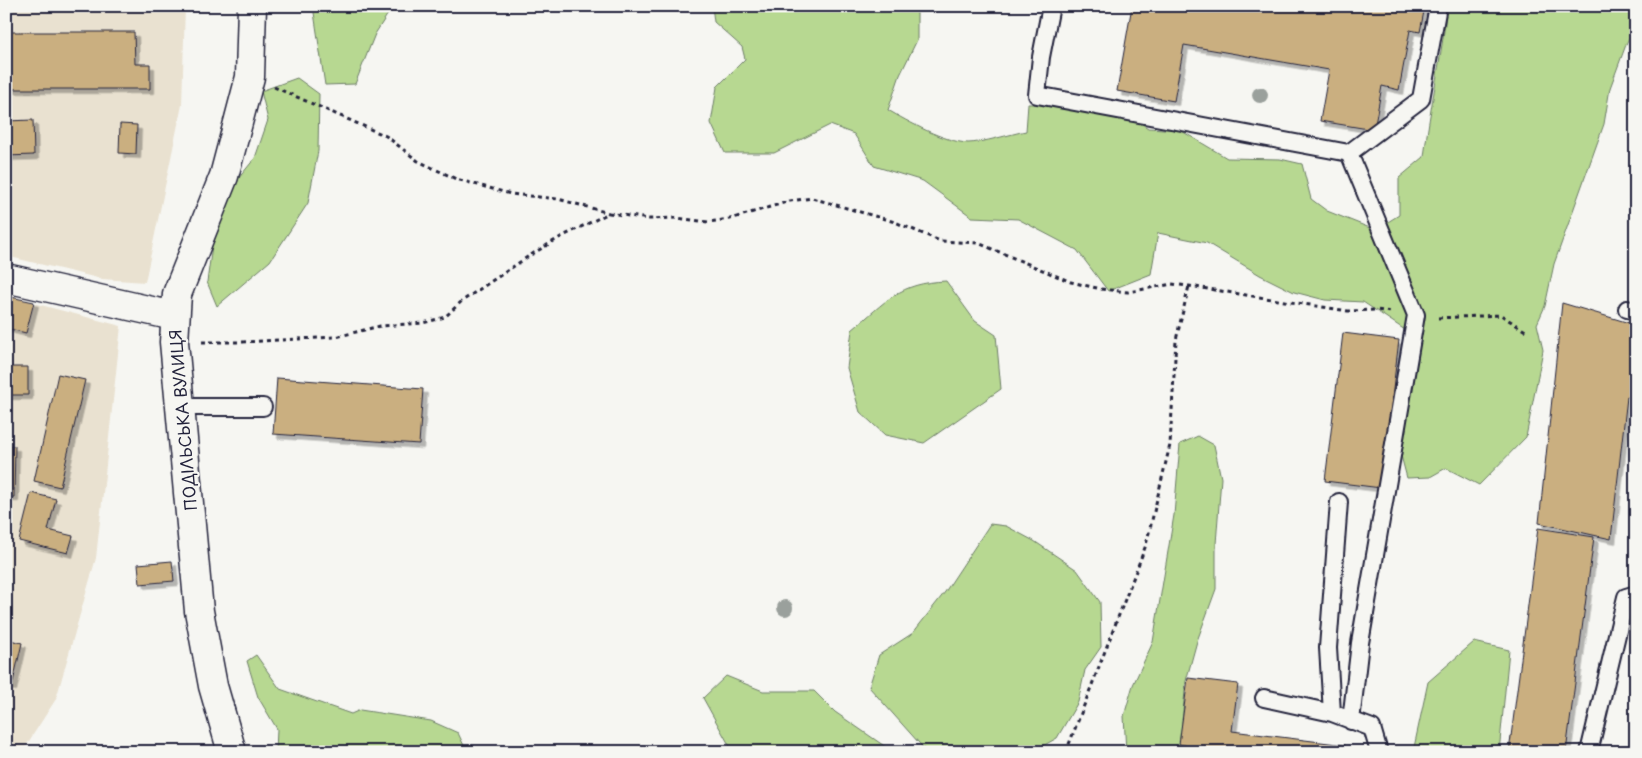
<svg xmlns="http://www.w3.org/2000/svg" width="1642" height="758" font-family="'Playpen Sans',sans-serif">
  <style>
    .built { fill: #e9e1d0 }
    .green { fill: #b7d891; stroke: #6c7d66 }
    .building { fill: #caaf80; stroke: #22223b; filter: url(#shadow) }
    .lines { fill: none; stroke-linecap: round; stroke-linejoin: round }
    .service-casing { stroke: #22223b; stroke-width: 20 }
    .minor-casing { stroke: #22223b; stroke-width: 31 }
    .path { stroke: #22223b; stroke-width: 3; stroke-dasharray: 4 4; stroke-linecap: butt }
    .service { stroke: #f6f6f2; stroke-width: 16 }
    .minor { stroke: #f6f6f2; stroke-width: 28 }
    .tree { fill: #9aa09c }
    .labels { text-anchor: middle; stroke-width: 4.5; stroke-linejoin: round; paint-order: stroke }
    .street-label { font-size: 16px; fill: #22223b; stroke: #f6f6f2 }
  </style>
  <defs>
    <filter id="shadow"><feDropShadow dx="4.5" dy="4.5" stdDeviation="0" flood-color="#0004"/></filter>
  </defs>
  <rect width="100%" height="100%" fill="#f6f6f2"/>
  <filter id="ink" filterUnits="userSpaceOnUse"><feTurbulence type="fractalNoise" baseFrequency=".02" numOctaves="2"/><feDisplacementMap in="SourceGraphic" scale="10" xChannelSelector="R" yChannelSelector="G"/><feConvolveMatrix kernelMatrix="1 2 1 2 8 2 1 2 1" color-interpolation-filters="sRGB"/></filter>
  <g filter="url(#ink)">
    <!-- built -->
    <path class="built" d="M 6,6 L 185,6 L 182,105 L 145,282 L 102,279 L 6,256 Z
      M 6,296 L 121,326 L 96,558 L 56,699 L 22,752 L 6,752 Z"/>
    <!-- green -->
    <path class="green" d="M 313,6 L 393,6 L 375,34 L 355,84 L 325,85 Z
      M 712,6 L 917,6 L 917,40 L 900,75 L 888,110 C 908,122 945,142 968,143 C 982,143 1011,134 1026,131 L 1028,104 L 1076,104 L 1120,109 L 1148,128 L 1180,130 L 1227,158 L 1280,159 L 1302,164 L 1311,199 L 1327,211 L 1375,230 L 1399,215 L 1399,178 L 1424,157 C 1430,106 1442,57 1447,6 L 1636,6 L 1636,25 L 1627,42 L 1610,88 L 1604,124 L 1554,264 L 1545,306 L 1537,324 L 1543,350 L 1526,437 L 1479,485 L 1446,468 L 1430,477 L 1407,478 L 1397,441 L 1411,334 L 1363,302 L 1325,300 L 1294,292 L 1260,275 L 1207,243 L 1158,233 L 1151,274 L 1108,291 L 1077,250 L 1018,219 L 972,217 L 923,181 L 874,166 L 854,134 L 830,125 L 774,153 L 725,153 L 711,123 L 717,87 L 745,59 L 742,47 L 714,22 Z
      M 297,78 L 319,94 L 318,151 L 308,203 L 270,261 L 217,306 L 207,282 L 214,231 L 225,195 L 255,158 L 268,120 L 261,91 Z
      M 946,281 L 975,321 L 996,335 L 1001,389 L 924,443 L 885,435 L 860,412 L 847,368 L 852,330 C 887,301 898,283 946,281 Z
      M 1198,436 L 1214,445 L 1221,478 L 1216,544 L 1216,589 L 1197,641 L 1186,681 L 1179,752 L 1126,752 L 1124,716 L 1133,685 L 1153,642 L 1174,515 L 1180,444 Z
      M 990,524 L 1006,526 L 1034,541 L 1077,570 L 1100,602 L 1101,647 L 1085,670 L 1078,702 L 1057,738 L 1032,752 L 927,752 L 869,687 L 879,655 L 913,633 L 945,592 Z
      M 1474,642 L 1509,650 L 1499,752 L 1413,752 L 1428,682 Z
      M 256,655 L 280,689 L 351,714 L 360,710 L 431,721 L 458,733 L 467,752 L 276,752 L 277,729 L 258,697 L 247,661 Z
      M 726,676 L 763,691 L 814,691 L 835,712 L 893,752 L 733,752 L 703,698 Z"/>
    <!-- building -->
    <path class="building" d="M 1132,6 L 1425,6 L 1420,32 L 1410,30 L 1399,90 L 1382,86 L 1374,130 L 1320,121 L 1329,70 L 1184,45 L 1174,101 L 1117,91 Z
      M 6,32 L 134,32 L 135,64 L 150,64 L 150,89 L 6,89 Z
      M 33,120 L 34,155 L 6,156 L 6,121 Z
      M 120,124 L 137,125 L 136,154 L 119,153 Z
      M 6,296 L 34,302 L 26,333 L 6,328 Z
      M 1562,303 L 1636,325 L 1636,398 L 1627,397 L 1611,539 L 1539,523 Z
      M 1343,333 L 1399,340 L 1381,488 L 1325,481 Z
      M 6,367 L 28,367 L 28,395 L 6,395 Z
      M 58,374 L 85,380 L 60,487 L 34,481 Z
      M 277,378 L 423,389 L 419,444 L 273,434 Z
      M 6,446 L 15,446 L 14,497 L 6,497 Z
      M 31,493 L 56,499 L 48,530 L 73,536 L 68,553 L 19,541 Z
      M 1538,528 L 1594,537 L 1566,752 L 1509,752 Z
      M 172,561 L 174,581 L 140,584 L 138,564 Z
      M 6,639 L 22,643 L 12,686 L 6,685 Z
      M 1188,678 L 1238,684 L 1232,731 L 1345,745 L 1344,752 L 1189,752 L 1189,746 L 1179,744 Z"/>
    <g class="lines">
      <defs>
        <path id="service" d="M 1051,6 L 1041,57 L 1037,95 L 1349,153 L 1421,99 L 1438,6
          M 1349,153 L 1416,315 L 1360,643 L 1351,721
          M 1627,309 L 1636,311
          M 181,407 L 263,407
          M 1264,698 L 1332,713 L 1372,728 L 1379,752
          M 1332,713 L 1328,648 L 1339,502
          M 1589,752 L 1626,597 L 1636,594"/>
        <path id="minor" d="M 6,278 L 174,316
          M 232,752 L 213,686 L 199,611 L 174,342 L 177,294 L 224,176 L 250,77 L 252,6"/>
      </defs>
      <!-- service casing -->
      <use href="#service" class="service-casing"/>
      <!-- minor casing -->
      <use href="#minor" class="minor-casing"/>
      <!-- path -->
      <path class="path" d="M 274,87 L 386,136 L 418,161 L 456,179 L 511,194 L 558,199 L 609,213
        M 1438,318 L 1501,315 L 1527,332
        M 202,342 L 243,342 L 336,337 L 380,326 L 423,323 L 445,317 L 462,301 L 529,256 L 559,238 L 609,213 L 649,219 L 676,218 L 708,222 L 730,219 L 790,201 L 812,198 L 895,222 L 940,241 L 978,243 L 1071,282 L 1101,289 L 1128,292 L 1172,284 L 1189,286 L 1348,311 L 1376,310 L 1392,312
        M 1066,752 L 1146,545 L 1170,445 L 1176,340 L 1189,286"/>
      <!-- service -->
      <use href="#service" class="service"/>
      <!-- minor -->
      <use href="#minor" class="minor"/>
    </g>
    <!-- trees -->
    <g class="tree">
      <circle cx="1260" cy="95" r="8"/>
      <circle cx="785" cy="608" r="8"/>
    </g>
  </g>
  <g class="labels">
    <!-- street labels -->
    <g class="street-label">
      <text transform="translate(183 420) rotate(-95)" y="6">ПОДІЛЬСЬКА ВУЛИЦЯ</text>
    </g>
  </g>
  <!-- margin -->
  <rect width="1642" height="758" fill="none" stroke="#f6f6f2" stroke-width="25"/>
  <rect x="12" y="12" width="1617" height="733" fill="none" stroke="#22223b" stroke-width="2" filter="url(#ink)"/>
</svg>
